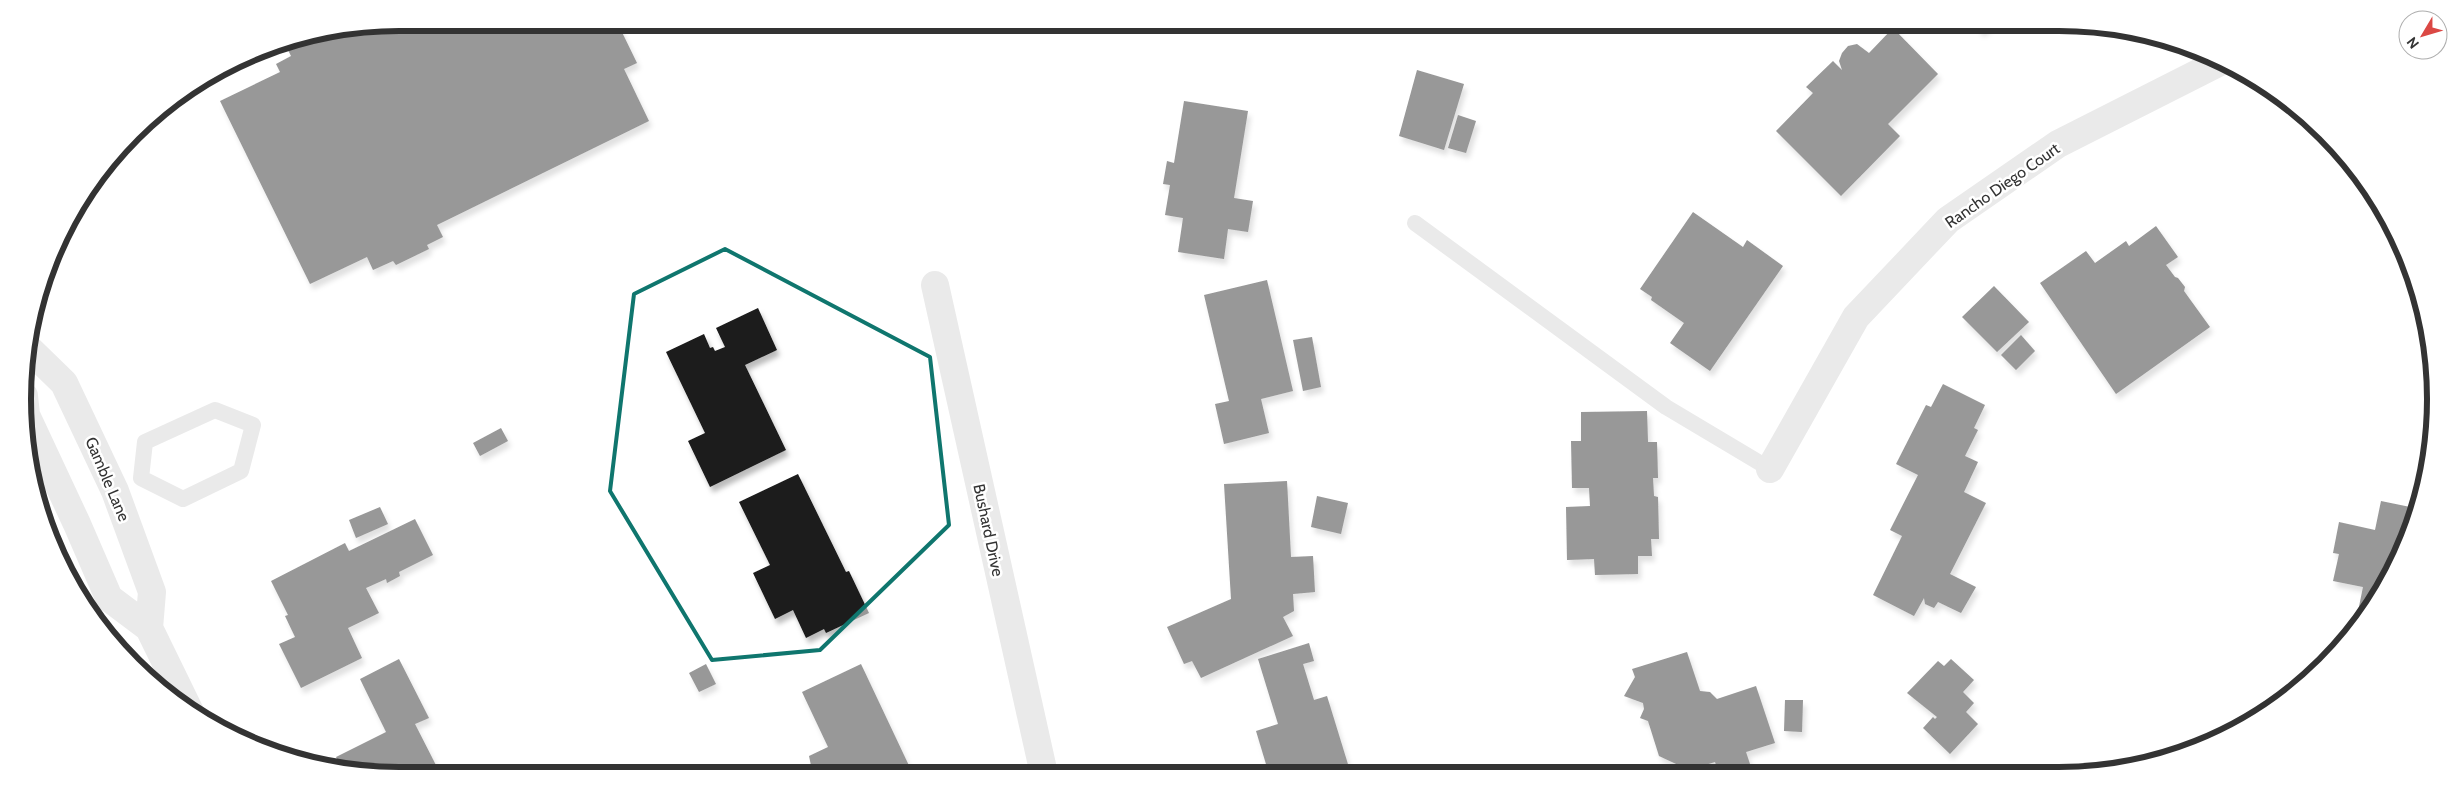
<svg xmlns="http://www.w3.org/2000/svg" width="2458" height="798" font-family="Cabin,sans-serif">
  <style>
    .building { fill: #1a1a1a; filter: url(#shadow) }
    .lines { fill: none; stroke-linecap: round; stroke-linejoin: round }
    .service { stroke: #d0d0d0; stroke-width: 16 }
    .minor { stroke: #d0d0d0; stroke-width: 28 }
    .tertiary { stroke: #d0d0d0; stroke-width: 28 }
    .marked { fill: none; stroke: #0f766e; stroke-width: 4; stroke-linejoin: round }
    .labels { text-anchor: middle; stroke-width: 5; stroke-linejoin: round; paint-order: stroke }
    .street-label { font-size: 16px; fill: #333; stroke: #fff }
    .rim { fill: none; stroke: #333; stroke-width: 6 }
  </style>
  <defs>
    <filter id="shadow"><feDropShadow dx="3" dy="5.5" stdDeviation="2.5" flood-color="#0004"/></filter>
  </defs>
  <rect width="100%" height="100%" fill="#fff"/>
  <!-- building -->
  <path class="building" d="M 399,22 L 617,22 L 637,63 L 624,69 L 649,121 L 437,225 L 443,237 L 427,245 L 429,249 L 396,265 L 393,261 L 373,270 L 367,257 L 310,284 L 220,101 L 280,72 L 276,64 L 291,56 L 288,50 L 327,31 L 329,35 L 346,28 L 350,37 L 376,25 Z
    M 1974,22 L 1993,22 L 1981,32 Z
    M 1893,28 L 1938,74 L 1888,124 L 1900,136 L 1841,196 L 1776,131 L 1813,93 L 1806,87 L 1833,61 L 1842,70 L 1839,61 L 1842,53 L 1848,46 L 1857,44 L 1869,53 Z
    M 1417,70 L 1464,84 L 1444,150 L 1399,136 Z
    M 1184,101 L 1248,111 L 1234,198 L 1253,201 L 1248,232 L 1228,229 L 1224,259 L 1178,252 L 1183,218 L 1165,215 L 1170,185 L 1163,184 L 1167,161 L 1174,163 Z
    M 1458,115 L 1476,121 L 1466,153 L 1448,148 Z
    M 1693,212 L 1743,247 L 1747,240 L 1783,266 L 1710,371 L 1670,343 L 1684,323 L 1651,300 L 1652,297 L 1640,289 Z
    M 2156,226 L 2178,257 L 2166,265 L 2175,277 L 2178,278 L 2185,287 L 2184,291 L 2210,327 L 2116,394 L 2040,283 L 2086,251 L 2095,263 L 2126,241 L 2129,246 Z
    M 1267,280 L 1293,391 L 1261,399 L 1269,433 L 1224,444 L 1215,404 L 1229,401 L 1204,295 Z
    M 1994,286 L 2029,322 L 1997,352 L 1962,317 Z
    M 758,308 L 777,350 L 745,365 L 786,450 L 710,487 L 688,441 L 705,433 L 666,352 L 704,334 L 710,348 L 713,347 L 715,351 L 725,347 L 716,328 Z
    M 2021,335 L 2035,351 L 2016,370 L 2001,355 Z
    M 1312,337 L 1321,387 L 1303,391 L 1293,340 Z
    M 1943,384 L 1985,405 L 1974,428 L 1978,430 L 1965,456 L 1978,462 L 1964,492 L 1986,503 L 1950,574 L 1976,587 L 1961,613 L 1938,602 L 1934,608 L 1925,604 L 1924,598 L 1914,616 L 1873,595 L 1902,536 L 1890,530 L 1918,475 L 1896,464 L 1926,405 L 1931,407 Z
    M 1647,411 L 1648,442 L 1657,442 L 1658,478 L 1653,478 L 1654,496 L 1658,497 L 1659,539 L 1651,539 L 1652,556 L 1638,556 L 1638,574 L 1595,575 L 1594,559 L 1567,560 L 1566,507 L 1590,506 L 1589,488 L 1572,488 L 1571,441 L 1581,441 L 1581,412 Z
    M 501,428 L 508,441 L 480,456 L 473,443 Z
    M 798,474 L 846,572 L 849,571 L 869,613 L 826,633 L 824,629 L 806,638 L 793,610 L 775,619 L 753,573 L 770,565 L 739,502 Z
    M 1287,481 L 1291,557 L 1313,556 L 1315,592 L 1293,594 L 1294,611 L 1283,617 L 1293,636 L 1201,678 L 1192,661 L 1184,664 L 1167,627 L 1231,599 L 1224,484 Z
    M 1317,496 L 1348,503 L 1341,534 L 1311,527 Z
    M 2381,501 L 2415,508 L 2385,587 L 2355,626 L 2363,587 L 2333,581 L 2339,554 L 2333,553 L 2339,522 L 2375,530 Z
    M 380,507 L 388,524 L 356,538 L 349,520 Z
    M 415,519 L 433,555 L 399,572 L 400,576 L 387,583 L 386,579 L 366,588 L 379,613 L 348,628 L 362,658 L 301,688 L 279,644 L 295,637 L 285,616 L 288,615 L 271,581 L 345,543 L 349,551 Z
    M 1309,643 L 1314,661 L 1303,664 L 1314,700 L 1327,696 L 1351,774 L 1269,774 L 1256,731 L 1278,724 L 1258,659 Z
    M 1687,652 L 1700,691 L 1710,692 L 1717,699 L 1756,686 L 1775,743 L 1746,752 L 1753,773 L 1719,773 L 1715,762 L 1689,770 L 1659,756 L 1648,721 L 1640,718 L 1644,709 L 1643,703 L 1624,696 L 1635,677 L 1632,669 Z
    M 399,659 L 429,718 L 415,724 L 441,775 L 399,776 L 342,770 L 336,757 L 386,732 L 360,679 Z
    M 1951,659 L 1974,680 L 1963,692 L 1974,703 L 1966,712 L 1978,724 L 1950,754 L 1923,728 L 1933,717 L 1935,719 L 1937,717 L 1907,693 L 1938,661 L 1944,666 Z
    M 706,664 L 716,684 L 699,692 L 689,673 Z
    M 861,664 L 912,772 L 906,775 L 813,775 L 809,756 L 828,747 L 802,692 Z
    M 1785,700 L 1803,700 L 1802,732 L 1784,731 Z
    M 583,765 L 589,775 L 563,775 Z"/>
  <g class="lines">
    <!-- service -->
    <path class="service" d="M 1415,223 L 1666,407 L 1770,469
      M 215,410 L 253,425 L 241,471 L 183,499 L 141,478 L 145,442 Z"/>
    <!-- minor -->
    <path class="minor" d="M 935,285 L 1044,774
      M 1770,469 L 1856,317 L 1948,220 L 2058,144 L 2222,61"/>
    <!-- tertiary -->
    <path class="tertiary" d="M 27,347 L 64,383 L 115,491 L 152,592 L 149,628
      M 24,396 L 26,415 L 77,524 L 109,598 L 149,628 L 190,712"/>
  </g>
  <!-- marked area -->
  <path d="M0 0H2458V798H0ZM 725,249 L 930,357 L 949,525 L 820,650 L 712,660 L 610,491 L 634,294 Z" fill="#fff" fill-opacity=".55" fill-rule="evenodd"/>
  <path class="marked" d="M 725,249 L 930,357 L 949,525 L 820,650 L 712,660 L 610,491 L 634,294 Z"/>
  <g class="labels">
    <!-- street labels -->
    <g class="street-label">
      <text transform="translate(2002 185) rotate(-35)" y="6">Rancho Diego Court</text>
      <text transform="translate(108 479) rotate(67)" y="6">Gamble Lane</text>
      <text transform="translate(989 530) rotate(78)" y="6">Bushard Drive</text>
    </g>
  </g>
  <!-- crop -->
  <path d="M0 0H2458V798H0ZM399 31H2059A368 368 0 0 1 2427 399V399A368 368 0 0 1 2059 767H399A368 368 0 0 1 31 399V399A368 368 0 0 1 399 31Z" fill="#fff" fill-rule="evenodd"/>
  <path class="rim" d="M399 31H2059A368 368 0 0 1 2427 399V399A368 368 0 0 1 2059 767H399A368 368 0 0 1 31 399V399A368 368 0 0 1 399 31Z"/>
  <!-- north arrow -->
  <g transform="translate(2423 35) rotate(232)"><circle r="24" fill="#ffffff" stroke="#adadad"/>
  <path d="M0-4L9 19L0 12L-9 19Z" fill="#db4844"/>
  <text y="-8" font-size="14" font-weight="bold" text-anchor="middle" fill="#333333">N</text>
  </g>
</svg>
